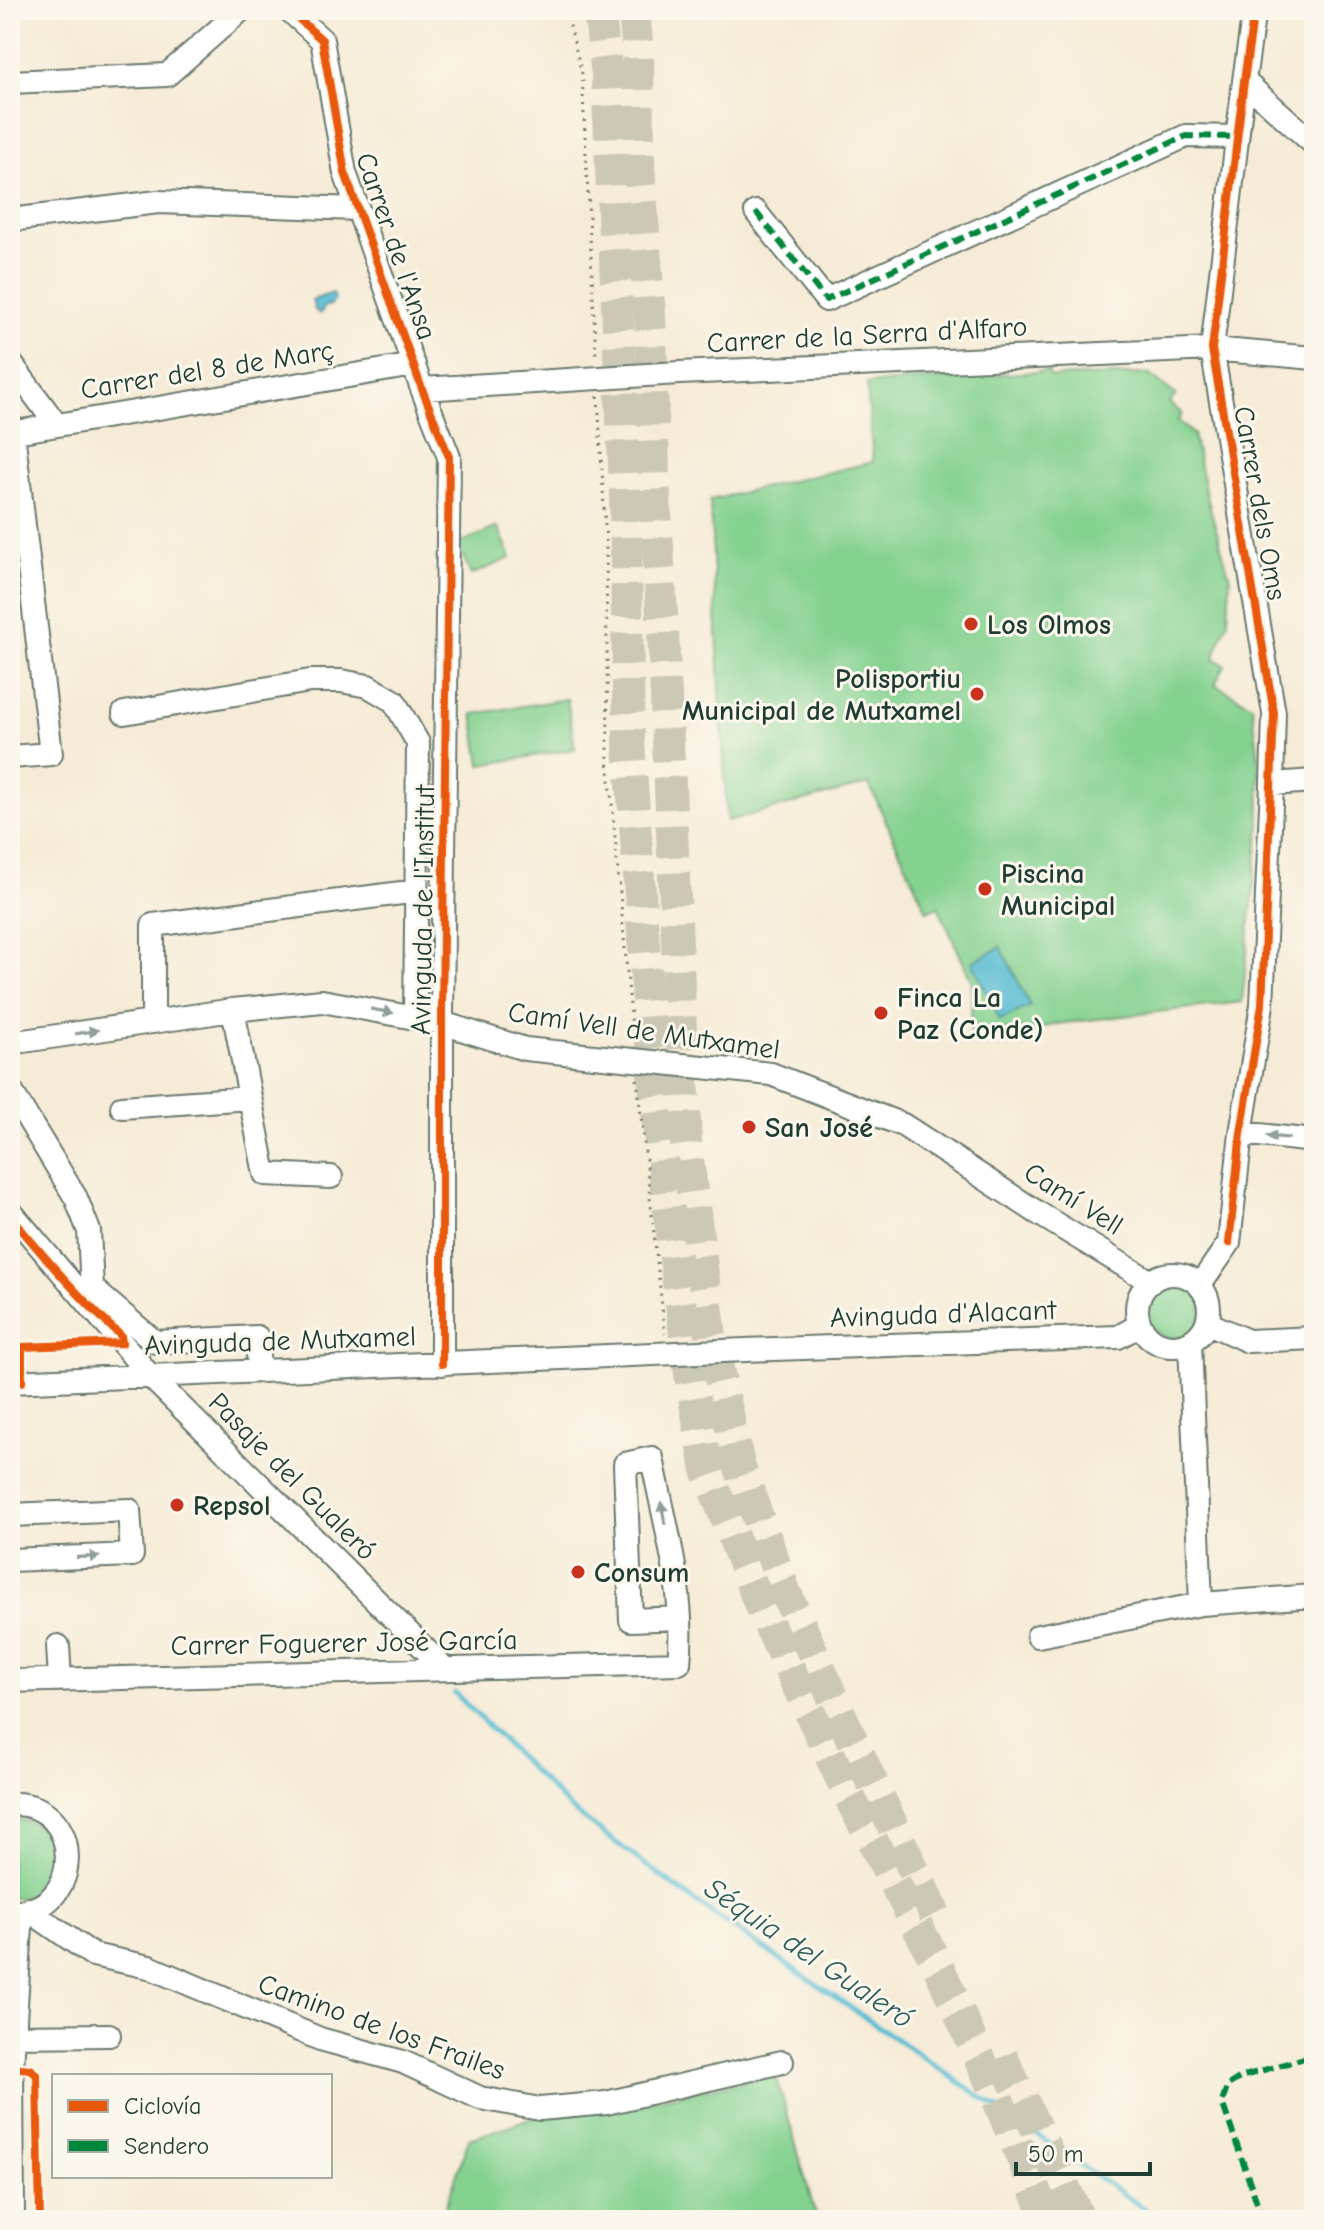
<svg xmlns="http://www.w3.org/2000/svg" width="1324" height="2230" font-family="'Comic Neue',sans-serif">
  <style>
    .green { fill: #84d190; stroke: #528762; stroke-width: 2 }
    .water { fill: #54bcd2; stroke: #3a7c83; stroke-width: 2 }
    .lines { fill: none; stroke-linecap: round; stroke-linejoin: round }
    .stream { stroke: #54bcd2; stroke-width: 5 }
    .highway-tunnel { stroke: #cbc8b6; stroke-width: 32; stroke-dasharray: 32 16; stroke-linecap: butt }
    .minor-casing { stroke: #6a7a6d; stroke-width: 26 }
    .path { stroke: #6a7a6d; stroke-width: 3; stroke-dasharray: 2 6; stroke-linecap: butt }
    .minor { stroke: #fff; stroke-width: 22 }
    .quiet { stroke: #00873e; stroke-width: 6; stroke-dasharray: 12 6; stroke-linecap: butt }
    .cycleway-casing { stroke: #fbf7ec; stroke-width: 13 }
    .cycleway { stroke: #e8590c; stroke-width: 8 }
    .oneway { fill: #8f9e9a }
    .poi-dot { fill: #c8321e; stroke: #fbf7ec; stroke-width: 3 }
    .labels { text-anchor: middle; stroke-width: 6; stroke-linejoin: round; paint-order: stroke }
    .street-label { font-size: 28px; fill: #1f3d34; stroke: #fbf7ec }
    .poi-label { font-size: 28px; font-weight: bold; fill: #1f3d34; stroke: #fbf7ec; text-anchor: start }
    .water-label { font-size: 30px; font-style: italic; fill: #2c5d5c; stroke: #fbf7ec }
  </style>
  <rect width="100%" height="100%" fill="#fbf7ec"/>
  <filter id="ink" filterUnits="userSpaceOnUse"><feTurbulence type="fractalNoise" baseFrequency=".0125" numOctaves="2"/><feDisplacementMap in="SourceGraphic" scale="16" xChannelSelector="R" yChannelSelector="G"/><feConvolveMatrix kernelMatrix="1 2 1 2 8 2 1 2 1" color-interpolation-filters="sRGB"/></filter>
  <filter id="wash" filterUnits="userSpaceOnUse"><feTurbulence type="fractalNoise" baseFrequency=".006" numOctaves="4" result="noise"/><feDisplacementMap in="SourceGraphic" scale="32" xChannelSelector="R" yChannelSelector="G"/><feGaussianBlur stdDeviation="1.8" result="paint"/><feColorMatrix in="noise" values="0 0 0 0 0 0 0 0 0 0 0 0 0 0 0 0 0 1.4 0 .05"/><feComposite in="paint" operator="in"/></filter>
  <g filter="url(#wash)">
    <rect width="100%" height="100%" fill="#f6ebd6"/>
    <!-- green -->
    <path class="green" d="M 1048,371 L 1051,377 L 1148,374 L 1176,395 L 1169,403 L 1182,413 L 1178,421 L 1193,434 L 1205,490 L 1230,578 L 1228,621 L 1214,658 L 1225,665 L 1215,684 L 1252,705 L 1259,758 L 1260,824 L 1242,1002 L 1055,1024 L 1043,1028 L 971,1033 L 972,982 L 938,906 L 927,911 L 869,784 L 727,821 L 710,500 L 873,462 L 867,384 Z
      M 498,527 L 511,558 L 471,575 L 458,544 Z
      M 567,699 L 575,749 L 481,765 L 473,714 Z
      M1146 1310a28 28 0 1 1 56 0a28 28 0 1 1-56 0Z
      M 10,1819 C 71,1816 67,1903 10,1898 Z
      M 776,2075 L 817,2220 L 441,2220 L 469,2139 L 537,2116 L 603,2110 Z"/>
    <!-- water -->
    <path class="water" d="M 333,293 L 335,299 L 331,305 L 325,306 L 320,314 L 315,310 L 312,300 Z
      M 1001,947 L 1030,1006 L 1000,1020 L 972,962 Z"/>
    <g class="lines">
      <!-- stream -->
      <path class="stream" d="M 455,1693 L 572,1810 L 693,1900 L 1161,2220"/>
    </g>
  </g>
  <g filter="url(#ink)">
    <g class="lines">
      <!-- highway-tunnel -->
      <path class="highway-tunnel" d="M 599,10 L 607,74 L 625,487 L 629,743 L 656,1109 L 690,1374 L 707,1470 L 761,1608 L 852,1802 L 938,1966 L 993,2088 L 1048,2220
        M 634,10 L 638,54 L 639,165 L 651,332 L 654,481 L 663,631 L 686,1144 L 711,1336 L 739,1465 L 784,1589 L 853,1742 L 936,1917
        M 1002,2057 L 1080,2220"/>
      <defs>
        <path id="minor" d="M 289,10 L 322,40 L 345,173 L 422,389 L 449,457 L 442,1012 L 442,1364
          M 1244,81 L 1314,144
          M 10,82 L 167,75 L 241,10
          M 756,212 L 826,300 L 1186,136 L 1237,137
          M 10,220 L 158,202 L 358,209
          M 10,362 L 56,424
          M 422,389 L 679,373 L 1212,349 L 1314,358
          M 10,433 L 414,365
          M 124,713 L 310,681 L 341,681 L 368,686 L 394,701 L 418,743 L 415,1017
          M 10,757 L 51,754 L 13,432
          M 1272,784 L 1314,781
          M 233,1010 L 265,1174 L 331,1177
          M 153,1022 L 153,925 L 417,891
          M 10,1043 L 233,1010 L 322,1001 L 442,1023 L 525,1049 L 771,1074 L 903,1125 L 1038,1213 L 1151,1282
          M 10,1089 L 76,1198 L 89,1231 L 92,1288 L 155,1342 L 257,1337 L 259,1371
          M 122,1107 L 250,1098
          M 1241,1133 L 1314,1141
          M 10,1211 L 150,1376 L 445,1669
          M1137 1310a36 36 0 1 1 72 0a36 36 0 1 1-72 0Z
          M 1200,1285 L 1229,1243 L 1241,1133 L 1262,1005 L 1272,784 L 1274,713 L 1212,349 L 1244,81 L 1254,10
          M 1208,1323 L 1248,1341 L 1314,1338
          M 10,1382 L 745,1350 L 1118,1337 L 1140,1325
          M 10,1515 L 129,1510 L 132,1555 L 10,1560
          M 1201,1604 L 1314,1596
          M 1038,1636 L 1201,1604 L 1190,1343
          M 58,1646 L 60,1679
          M 10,1681 L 679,1663 C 686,1595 665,1525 652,1458 L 625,1464 L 631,1620 L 680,1618
          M 10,1804 C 86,1800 84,1913 15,1911
          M 27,1909 L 93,1955 L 149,1967 L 320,2039 L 403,2062 L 480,2098 L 540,2109 L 606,2103 L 782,2062
          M 10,2036 L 109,2035
          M 13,2220 L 12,2067 L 22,1911"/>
      </defs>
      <!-- minor casing -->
      <use href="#minor" class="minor-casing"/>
      <!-- path -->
      <path class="path" d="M 566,10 L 582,74 L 596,357
        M 598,396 L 606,544 L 608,758 L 633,1039
        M 637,1079 L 665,1334"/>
      <!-- minor -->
      <use href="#minor" class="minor"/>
      <!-- quiet -->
      <path class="quiet" d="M 756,212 L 826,300 L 1186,136 L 1237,137
        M 1263,2220 L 1222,2102 L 1228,2085 L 1241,2077 L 1314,2055"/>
      <defs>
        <path id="cycleway" d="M 289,10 L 322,40 L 345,173 L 422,389 L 449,457 L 442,1012 L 442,1364
          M 10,1216 C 45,1258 80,1299 121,1336 L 122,1343 L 22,1347 L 22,1382
          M 1229,1243 L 1241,1133 L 1262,1005 L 1274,713 L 1212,349 L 1244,81 L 1254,10
          M 10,2067 L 31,2069 L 37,2076 L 40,2220"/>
      </defs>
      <!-- cycleway casing -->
      <use href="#cycleway" class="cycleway-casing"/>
      <!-- cycleway -->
      <use href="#cycleway" class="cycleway"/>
    </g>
    <!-- one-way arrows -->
    <defs><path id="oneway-solid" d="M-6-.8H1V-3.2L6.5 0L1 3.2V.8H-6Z" transform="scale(2)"/></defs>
    <g class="oneway">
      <use href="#oneway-solid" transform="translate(382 1011) rotate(10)"/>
      <use href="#oneway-solid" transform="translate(87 1032) rotate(-9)"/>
      <use href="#oneway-solid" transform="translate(1278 1137) rotate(-175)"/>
      <use href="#oneway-solid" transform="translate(663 1513) rotate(-101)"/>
      <use href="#oneway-solid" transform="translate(88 1557) rotate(-2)"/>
    </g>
  </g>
  <!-- markers -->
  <g class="poi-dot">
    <circle cx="971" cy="624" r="8"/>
    <circle cx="977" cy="694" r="8"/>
    <circle cx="985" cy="889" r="8"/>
    <circle cx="881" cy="1013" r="8"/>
    <circle cx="749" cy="1127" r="8"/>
    <circle cx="177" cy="1505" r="8"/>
    <circle cx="578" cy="1572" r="8"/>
  </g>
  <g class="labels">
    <!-- street labels -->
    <g class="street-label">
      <text transform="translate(397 246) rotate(71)" y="10">Carrer de l'Ansa</text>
      <text transform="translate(867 334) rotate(-3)" y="10">Carrer de la Serra d'Alfaro</text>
      <text transform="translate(207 369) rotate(-9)" y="10">Carrer del 8 de Març</text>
      <text transform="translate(1261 503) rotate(80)" y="10">Carrer dels Oms</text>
      <text transform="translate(422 910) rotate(-89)" y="10">Avinguda de l'Institut</text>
      <text transform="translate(644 1030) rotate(8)" y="10">Camí Vell de Mutxamel</text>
      <text transform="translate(1074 1198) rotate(32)" y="10">Camí Vell</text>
      <text transform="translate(943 1313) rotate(-2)" y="10">Avinguda d'Alacant</text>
      <text transform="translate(280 1340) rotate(-2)" y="10">Avinguda de Mutxamel</text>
      <text transform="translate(293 1476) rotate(45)" y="10">Pasaje del Gualeró</text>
      <text transform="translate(344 1642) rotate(-1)" y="10">Carrer Foguerer José García</text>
      <text transform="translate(382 2026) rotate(20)" y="10">Camino de los Frailes</text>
    </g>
    <!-- poi labels -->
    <g class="poi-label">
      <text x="987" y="634">Los Olmos</text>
      <text x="961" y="688" text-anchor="end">Polisportiu<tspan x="961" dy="32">Municipal de Mutxamel</tspan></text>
      <text x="1001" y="883">Piscina<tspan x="1001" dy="32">Municipal</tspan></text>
      <text x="897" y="1007">Finca La<tspan x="897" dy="32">Paz (Conde)</tspan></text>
      <text x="765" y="1137">San José</text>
      <text x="193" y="1515">Repsol</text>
      <text x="594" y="1582">Consum</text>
    </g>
    <!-- water labels -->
    <g class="water-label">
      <text transform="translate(809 1953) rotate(34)" y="10">Séquia del Gualeró</text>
    </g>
  </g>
  <!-- margin -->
  <rect width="1324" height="2230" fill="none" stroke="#fbf7ec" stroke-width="40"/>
  <!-- legend -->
  <rect x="52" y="2074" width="280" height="104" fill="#fbf7ec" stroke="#a3ada2" stroke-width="2"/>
  <rect x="68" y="2100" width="40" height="12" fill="#e8590c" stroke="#a3ada2" stroke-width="2"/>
  <text x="124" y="2114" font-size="24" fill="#1f3d34">Ciclovía</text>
  <rect x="68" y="2140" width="40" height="12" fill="#00873e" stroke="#a3ada2" stroke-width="2"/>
  <text x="124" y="2154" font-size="24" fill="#1f3d34">Sendero</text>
  <!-- scale -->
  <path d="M1016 2162v12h134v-12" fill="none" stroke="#1f3d34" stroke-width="4"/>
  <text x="1028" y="2162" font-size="24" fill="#1f3d34" stroke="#fbf7ec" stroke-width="6" paint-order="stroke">50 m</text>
</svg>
